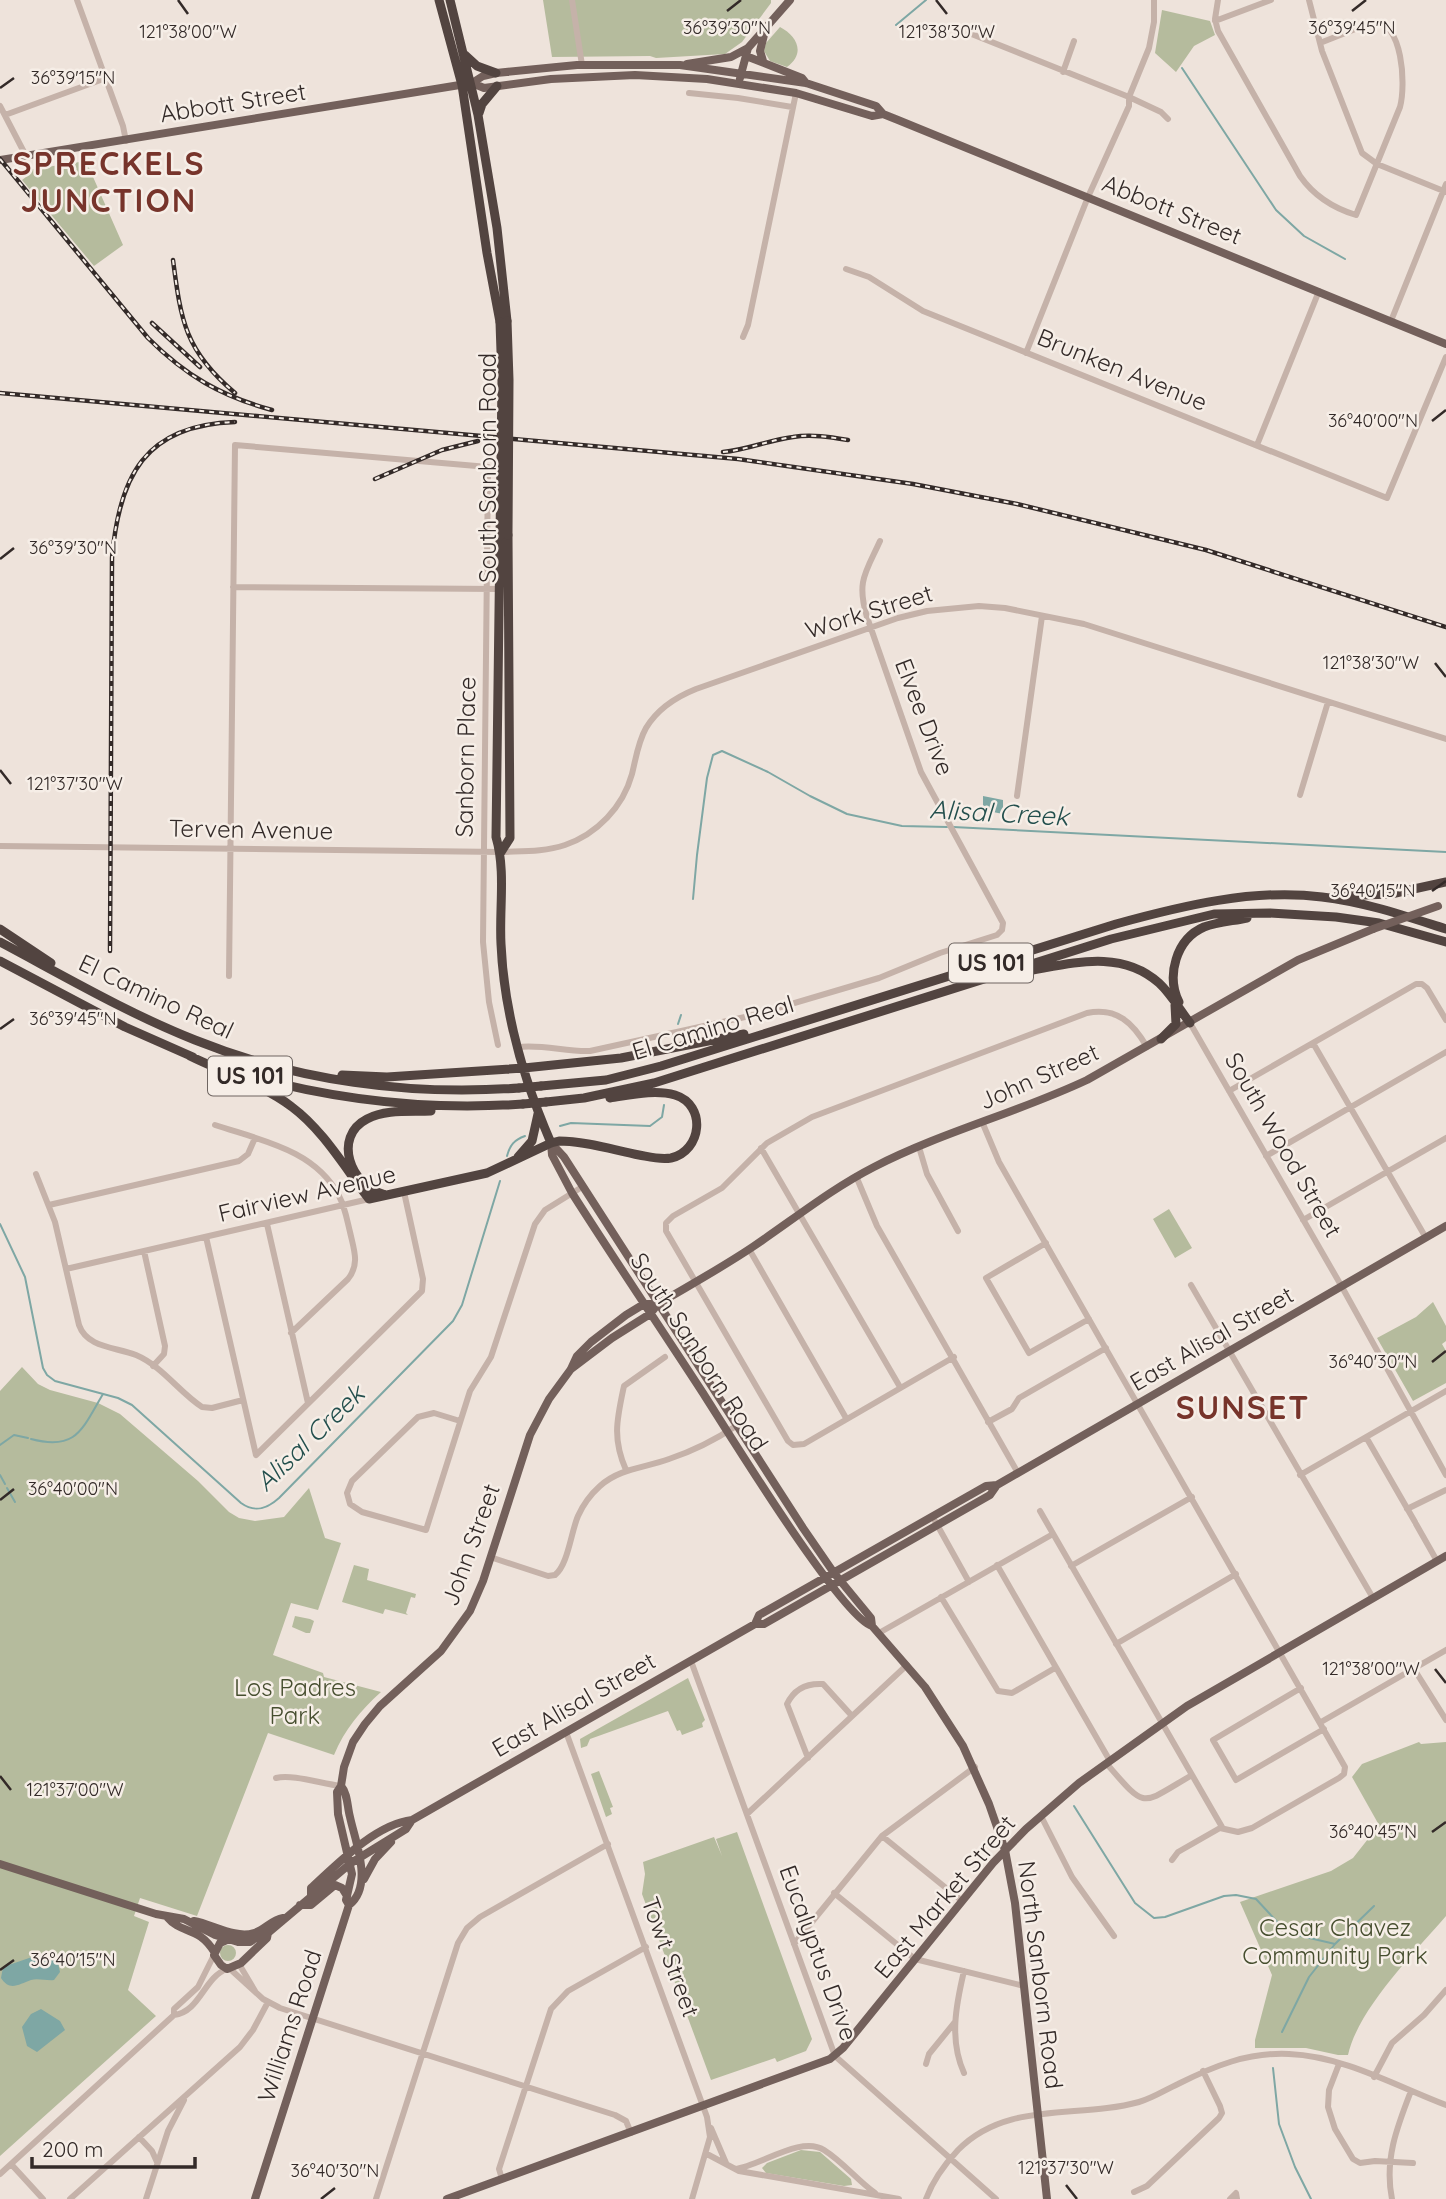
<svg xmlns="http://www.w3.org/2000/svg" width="1446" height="2199" font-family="Quicksand,sans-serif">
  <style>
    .green { fill: #b5bb9d }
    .water { fill: #7ea7a4 }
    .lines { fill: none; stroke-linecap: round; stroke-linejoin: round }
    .stream { stroke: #7ea7a4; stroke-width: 2 }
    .minor { stroke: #c5b2a9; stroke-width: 6 }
    .major { stroke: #73605b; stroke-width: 8 }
    .highway { stroke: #524440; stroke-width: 9 }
    .rail-casing { stroke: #332a28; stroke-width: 4.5 }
    .rail { stroke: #f6eee7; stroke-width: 2; stroke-dasharray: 5; stroke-linecap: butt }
    .major-bridge { stroke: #73605b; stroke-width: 8 }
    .highway-bridge { stroke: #524440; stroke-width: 9 }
    .ticks { fill: none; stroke: #332a28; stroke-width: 2.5 }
    .labels { text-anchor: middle; stroke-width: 5; stroke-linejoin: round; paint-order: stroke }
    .shield { fill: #f6eee7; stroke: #6e6561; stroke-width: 2 }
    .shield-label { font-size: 23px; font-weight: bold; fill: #332a28 }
    .street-label { font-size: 24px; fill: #332a28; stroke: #f6eee7 }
    .park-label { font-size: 24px; fill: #464e2f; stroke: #f6eee7 }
    .water-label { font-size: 26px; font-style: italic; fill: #234f4d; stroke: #f6eee7 }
    .district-label { font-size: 32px; font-weight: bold; letter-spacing: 2px; fill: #77342b; stroke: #f6eee7 }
    .ticks-label { font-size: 18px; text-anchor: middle; fill: #332a28; stroke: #f6eee7; stroke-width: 5; stroke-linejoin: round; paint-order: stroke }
  </style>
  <rect width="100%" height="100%" fill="#eee3db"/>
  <!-- green -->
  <path class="green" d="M 543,0 L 771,0 L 771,3 L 742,42 L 725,54 L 656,58 L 650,56 L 552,57 Z
    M 1162,10 L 1210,21 L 1215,35 L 1194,46 L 1176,72 L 1155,53 Z
    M 780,27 C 797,36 806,53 787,67 L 770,61 L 764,51 L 766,43 Z
    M 86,161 L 123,245 L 94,266 L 22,180 L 30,174 L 27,170 Z
    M 1169,1209 L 1192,1248 L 1175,1258 L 1153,1219 Z
    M 1433,1302 L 1446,1326 L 1446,1341 L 1442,1344 L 1446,1351 L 1446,1383 L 1413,1401 L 1377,1338 L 1416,1317 Z
    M 22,1367 L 38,1384 L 50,1390 L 98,1403 L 120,1414 L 198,1481 L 229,1512 L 239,1518 L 255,1521 L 284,1517 L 309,1488 L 325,1538 L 341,1543 L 318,1610 L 291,1603 L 273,1655 L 323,1673 L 324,1677 L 381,1692 C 360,1711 345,1729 334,1755 L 268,1733 L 197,1916 L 140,1898 L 134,1916 L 149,1922 L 128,1990 L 156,2016 L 0,2156 L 0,1391 Z
    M 354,1565 L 369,1569 L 367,1580 L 416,1594 L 415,1598 L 411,1597 L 406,1613 L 408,1615 L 385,1609 L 383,1614 L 342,1602 Z
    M 295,1616 L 310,1619 L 314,1621 L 310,1633 L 306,1633 L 292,1627 Z
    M 688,1678 L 705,1720 L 702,1723 L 703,1727 L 682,1735 L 680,1730 L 677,1731 L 668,1711 L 590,1739 L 587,1746 L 581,1748 L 580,1739 Z
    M 1419,1742 L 1421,1744 L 1446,1742 L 1446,1916 C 1415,1952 1358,2009 1348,2055 L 1338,2055 L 1306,2048 L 1255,2048 L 1255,2040 L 1272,1975 L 1240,1902 L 1331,1871 L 1353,1858 L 1379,1825 L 1352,1777 L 1362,1764 Z
    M 599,1771 L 613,1807 L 610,1808 L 612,1814 L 606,1817 L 591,1774 Z
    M 737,1832 L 812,2039 L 806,2051 L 777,2062 L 775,2058 L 711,2080 L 642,1894 L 645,1874 L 643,1862 L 714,1837 L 722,1856 L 716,1839 Z
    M220 1953a8 8 0 1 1 16 0a8 8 0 1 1-16 0Z
    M 801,2150 L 820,2152 L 851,2179 L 852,2185 L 844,2186 L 766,2173 L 762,2168 L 767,2163 Z"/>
  <!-- water -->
  <path class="water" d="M 983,796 L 1003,800 L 1003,814 L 983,810 Z
    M 53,1955 L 57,1959 L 60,1972 L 54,1980 C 47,1981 38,1978 31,1980 C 19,1984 10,1992 1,1978 L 3,1967 L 32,1957 Z
    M 41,2009 L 60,2021 L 65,2030 L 37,2052 L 27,2046 L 22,2027 L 31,2014 Z"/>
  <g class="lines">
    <!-- stream -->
    <path class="stream" d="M 896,25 L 926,0
      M 1182,68 L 1276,210 L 1304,236 L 1345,259
      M 953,827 L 1446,852
      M 693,899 L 697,855 L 707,778 L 713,755 L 722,751 L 768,772 L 810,796 L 847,814 L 902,826 L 947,827
      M 678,1024 L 681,1015
      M 560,1126 L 571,1123 L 650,1126 L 662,1117 L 664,1105
      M 507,1156 C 510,1145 514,1140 525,1136
      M 0,1224 L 25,1277 L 43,1368 L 47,1375 L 55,1381 L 118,1398 L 132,1405 L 241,1503 C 255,1513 267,1509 279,1498 L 453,1321 L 462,1305 L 500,1181
      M 31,1439 C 77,1451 82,1429 103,1394
      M 0,1445 L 14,1435 L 28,1438
      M 0,1475 L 5,1484
      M 7,1488 L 15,1502
      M 1074,1806 L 1135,1903 L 1154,1918 L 1165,1917 L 1224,1896 L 1236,1895 L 1256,1899 L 1281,1926 L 1301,1936 L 1335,1944
      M 1282,2032 L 1309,1977 L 1335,1944 L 1374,1906
      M 1273,2068 L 1279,2124 L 1295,2167 L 1311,2199"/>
    <!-- minor -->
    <path class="minor" d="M 77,0 L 123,126 L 126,141
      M 572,0 L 582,65
      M 1218,0 L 1215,19 L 1218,31 L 1300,176 C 1314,196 1333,208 1356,215 L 1400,107 C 1406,85 1403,21 1373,22 L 1320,43
      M 1309,0 L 1322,51 L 1362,153 L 1377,164 L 1446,192
      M 1215,21 L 1271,0
      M 969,33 L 1129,97 L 1161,112 L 1168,119
      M 1063,72 L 1074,41
      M 689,93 L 738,98 L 792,107
      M 0,106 L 26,156
      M 5,115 L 106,78
      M 846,269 L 869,277 L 923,311 L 1387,498 L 1446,357
      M 1391,321 L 1446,184
      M 743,337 L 748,325 L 796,93
      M 1026,353 L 1088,197 L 1129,106 L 1129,97 L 1149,48 L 1154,22 L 1154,0
      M 1257,445 L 1319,291
      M 233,587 L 499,589
      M 1300,795 L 1328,702
      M 1017,796 L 1042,616
      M 0,846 L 501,852 C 522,851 544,852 565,845 C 597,834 623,807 632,774 C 636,758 638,742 646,728 C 658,708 676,697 696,689 L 898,618 L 927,611 L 979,606 L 1005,608 L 1084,624 L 1446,739
      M 229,976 L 235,445 L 488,467 L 483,942 L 489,1002 L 498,1045
      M 1190,1023 L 1342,1287 L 1446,1475
      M 1313,1043 L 1426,1238
      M 518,1047 C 543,1044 566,1052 590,1051 L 754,1015 L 879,978 L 940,953 L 997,935 L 1002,930 L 1003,923 L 921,772 L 867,617 C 856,581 866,572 880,541
      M 1229,1091 L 1416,984 L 1422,984 L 1427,988 L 1446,1020
      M 983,1124 L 999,1162 L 1345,1767 L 1344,1774 L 1339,1778 L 1252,1828 L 1238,1832 L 1220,1828 L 1178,1852 L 1172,1860
      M 215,1125 C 260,1140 316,1150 339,1196 C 345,1207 347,1220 350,1232 C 354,1250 360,1264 348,1279 L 291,1333
      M 919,1147 L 927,1174 L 958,1231
      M 761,1148 L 900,1387
      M 1266,1156 L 1446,1052
      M 36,1174 L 55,1222 L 79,1325 C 87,1348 116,1347 136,1355 C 162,1366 179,1392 202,1407 L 212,1408 L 243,1400
      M 856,1176 L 877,1226 L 1018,1473
      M 49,1205 L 239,1161 L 248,1154 L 255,1138
      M 1303,1220 L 1446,1138
      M 267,1224 L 308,1403
      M 206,1237 L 256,1455
      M 1046,1243 L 986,1278 L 1029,1353 L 1089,1319
      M 749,1249 L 846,1418
      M 144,1251 L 165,1346 L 164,1354 L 153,1366
      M 66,1269 L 369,1199
      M 1191,1285 L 1373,1598
      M 954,1357 L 804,1444 L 793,1445 L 788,1441 L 666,1231 L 666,1223 L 673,1216 L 722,1188 L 767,1143 L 812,1117 L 1087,1013 C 1117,1007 1133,1023 1147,1047
      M 460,1421 L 434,1413 L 418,1417 L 352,1481 L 347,1493 L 350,1504 L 362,1512 L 426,1530 L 470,1391 L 491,1357 L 535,1224 L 545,1210 L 582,1187
      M 988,1422 L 1012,1409 L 1019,1398 L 1106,1348
      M 1366,1437 L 1415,1522
      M 256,1455 L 422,1291 L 423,1279 L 404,1192
      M 626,1470 C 612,1438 617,1419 624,1386 L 665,1357
      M 1300,1475 L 1446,1391
      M 1407,1509 L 1446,1490
      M 1040,1511 L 1222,1827
      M 935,1521 L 969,1582
      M 1416,1524 L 1437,1561
      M 490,1557 L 548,1576 L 555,1575 C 568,1565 571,1532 578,1516 C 583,1505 591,1494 600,1486 C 620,1468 645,1468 669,1459 C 693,1451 715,1440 736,1426
      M 997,1565 L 1110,1761
      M 1071,1566 L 1192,1497
      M 941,1597 L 998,1691 L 1012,1693 L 1055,1668
      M 879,1633 L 1053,1534
      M 1116,1644 L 1236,1574
      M 691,1661 L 835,2056 L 996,2199
      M 1414,1669 L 1446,1720
      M 1301,1688 L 1213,1740 L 1236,1780 L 1324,1729
      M 1321,1722 L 1446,1650
      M 566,1732 L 707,2117 L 710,2137 L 692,2199
      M 808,1758 L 787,1704 C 794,1689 807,1683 823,1684 L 852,1716
      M 1106,1763 C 1147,1810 1139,1806 1192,1775
      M 276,1778 C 293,1774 322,1784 341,1786
      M 747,1814 L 907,1665
      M 1041,1816 L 1072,1877 L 1114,1936
      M 882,1836 L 962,1901
      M 834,1893 L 915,1959 L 1024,1986
      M 794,1944 L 882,1836 L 975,1767
      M 239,1964 L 255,1991
      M 229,1968 L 263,1999 L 280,2008 L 615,2115 L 626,2121 L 631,2133
      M 964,1971 C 956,2005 949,2040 964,2073
      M 174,2015 L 174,2009 L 198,1987 L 214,1955
      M 926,2064 L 929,2054 L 955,2022
      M 1339,2064 L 1329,2090 L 1328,2107 L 1335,2129 L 1353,2159 L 1360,2163 L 1375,2161 L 1413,2163
      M 1374,2077 L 1392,2043 L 1424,2015 L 1446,1990
      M 711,2128 L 726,2163
      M 139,2137 L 152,2151 L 157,2162
      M 707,2154 L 739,2171 L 899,2199
      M 11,2164 L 43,2199
      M 735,2169 C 760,2166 801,2135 824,2150 C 843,2162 857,2180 875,2193
      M 0,2174 L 174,2015 C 200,2012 204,1977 227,1969
      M 502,2179 L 499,2169 L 551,2009 L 568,1991 L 646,1947
      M 1134,2192 L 1147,2186 L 1219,2118 L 1222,2113 L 1220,2106 L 1203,2071
      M 70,2199 L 240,2047 L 253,2030 L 268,2002
      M 146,2199 L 168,2131 L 184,2100
      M 376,2199 L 458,1943 L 467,1928 L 480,1917 L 608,1844
      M 926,2199 C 933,2180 944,2165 958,2150 C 1007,2100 1078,2119 1139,2102 C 1153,2098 1165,2090 1178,2084 C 1214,2066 1248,2052 1289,2054 C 1343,2056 1396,2086 1446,2105
      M 1230,2199 L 1236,2193 L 1237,2199
      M 1392,2199 C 1384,2160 1397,2127 1411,2091"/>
    <!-- major -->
    <path class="major" d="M 746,56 L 802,78 L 806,83
      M 763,61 L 760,51 L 766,27
      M 687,64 L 731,57 L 748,48
      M 740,78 L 748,48 L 790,0
      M 472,83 L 484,88 L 551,79 L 635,75 L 707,79 L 796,93 L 872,116 L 883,114
      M 0,160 L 472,83 L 483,76 L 496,73 L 577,65 L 680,65 L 806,83 L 876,106 L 883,114 L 898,120 L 1446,344
      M 551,1143 L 564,1157 L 803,1528 L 834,1573 L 871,1618 L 872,1626 L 925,1687 L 963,1746 L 989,1804 L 1005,1850 L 1015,1903 L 1047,2199
      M 551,1143 L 552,1155 L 572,1193 C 614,1259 658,1324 701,1390 C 725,1427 841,1617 872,1626
      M 571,1369 L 612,1338 L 650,1314 L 658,1304 C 690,1285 723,1267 754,1246 C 794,1219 831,1189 874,1167 C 942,1132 1017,1113 1087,1080 L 1298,960 L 1373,929
      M 755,1624 L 759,1615 L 986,1486 L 997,1485
      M 0,1864 L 156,1914 L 184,1919 L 215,1935 L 238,1942 L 250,1942 L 263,1933 L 268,1933 L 351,1863 L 406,1829 L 412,1820 L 755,1624 L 764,1624 L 990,1495 L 997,1485 L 1446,1226
      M 364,1879 L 375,1859 L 391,1842
      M 311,1895 L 311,1888 C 337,1864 376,1824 412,1820
      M 300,1905 L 311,1905 L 335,1885 L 342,1888 L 347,1896
      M 349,1905 L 346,1900 L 352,1874 L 338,1814 L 337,1792 L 341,1786 L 344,1767 L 353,1742 L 365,1724 L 380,1706 L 441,1651 L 470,1611 L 483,1581 L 530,1435 L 549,1399 L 571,1369 L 577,1356 L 591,1342 L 626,1315 L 644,1304 L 658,1304
      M 167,1917 C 182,1935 198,1925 215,1953
      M 194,1921 C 212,1924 235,1939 254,1933 C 265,1930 271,1920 283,1918
      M 229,1939 L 220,1943 L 214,1955 L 221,1965 L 227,1969 L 241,1963 L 267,1938 L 268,1933
      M 255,2199 L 349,1905 C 374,1886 355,1841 350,1817 C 347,1806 348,1794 341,1786
      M 447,2199 L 830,2059 L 843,2048 L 993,1863 L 1026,1829 L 1079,1783 L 1187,1706 L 1446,1556"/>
    <!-- highway -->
    <path class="highway" d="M 439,0 L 462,85 L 487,253 L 500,322
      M 450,0 L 478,115 L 497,228 L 507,321
      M 465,55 L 477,66 L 496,73
      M 479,113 L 482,104 L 497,86
      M 500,536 L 496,837 C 506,871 499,909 501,944 C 504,1013 524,1081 551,1143
      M 501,852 L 510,838 L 508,535
      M 1337,896 L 1391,894 L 1446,882
      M 0,929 L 51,963
      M 0,942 C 64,976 127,1013 195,1040 C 297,1081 409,1096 519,1088
      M 0,961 L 125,1027 L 193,1057
      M 1021,972 C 1067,965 1119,947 1159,983 C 1171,994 1180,1010 1190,1023
      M 1179,1002 C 1166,976 1176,939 1204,927 C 1217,922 1233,921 1247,918
      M 1161,1039 L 1176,1024 L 1175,1005
      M 190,1056 C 222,1072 264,1085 292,1107 C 323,1130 345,1168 369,1199 L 487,1173 L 551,1143 L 559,1141 C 585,1141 614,1150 639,1155 C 650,1157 660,1160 671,1158 C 702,1151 707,1105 675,1095 C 655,1089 630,1095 610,1098
      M 226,1069 C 323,1099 421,1111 523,1104
      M 342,1075 L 387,1077 L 524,1068 L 621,1058 L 744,1034
      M 541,1086 L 606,1080 L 661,1066 L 1116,924 C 1181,906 1255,888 1322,897 C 1365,902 1405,916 1446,929
      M 546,1102 L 584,1098 L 654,1083 L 1111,939 L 1214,914 L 1270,913 L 1336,917 L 1379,923 L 1446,942
      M 518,1157 L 532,1141 L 538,1114
      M 383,1194 C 351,1186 332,1137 367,1119 C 386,1109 410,1112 431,1111"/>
    <defs>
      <path id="rail" d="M 0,159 L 148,338 C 186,376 221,396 272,410
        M 173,260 C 181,321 185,351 235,393
        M 152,323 L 200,367
        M 0,393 L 738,459 L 913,484 L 1017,504 L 1206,550 L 1446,627
        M 723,452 C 747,450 769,440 793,437 C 811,434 830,437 848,440
        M 375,479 L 442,450 L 478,441
        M 110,951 L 112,558 C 119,476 145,425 235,422"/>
    </defs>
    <!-- rail casing -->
    <use href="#rail" class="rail-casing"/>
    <!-- rail -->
    <use href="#rail" class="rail"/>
    <!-- major-bridge -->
    <path class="major-bridge" d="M 1373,929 L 1438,906"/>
    <!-- highway-bridge -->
    <path class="highway-bridge" d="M 507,321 L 509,380 L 508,535
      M 500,322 L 502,381 L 500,536
      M 519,1088 L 541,1086
      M 523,1104 L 546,1102"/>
  </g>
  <!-- ticks -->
  <path class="ticks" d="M 178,0 L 188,14M 936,0 L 947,14M 727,11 L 741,0M 1352,11 L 1366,0M 0,88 L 14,78M 1432,421 L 1446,410M 0,559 L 14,548M 1435,663 L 1446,677M 0,770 L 11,784M 1432,891 L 1446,881M 0,1029 L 14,1019M 1432,1362 L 1446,1351M 0,1500 L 14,1489M 1435,1669 L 1446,1683M 0,1776 L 11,1790M 1432,1832 L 1446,1822M 0,1970 L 14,1960M 1066,2185 L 1077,2199M 321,2199 L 335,2188"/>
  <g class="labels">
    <!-- shield labels -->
    <g class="shield">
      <rect x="949" y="943.5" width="84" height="39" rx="5"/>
      <rect x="208" y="1056.5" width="84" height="39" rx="5"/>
    </g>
    <g class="shield-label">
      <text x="991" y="971">US 101</text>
      <text x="250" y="1084">US 101</text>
    </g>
    <!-- street labels -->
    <g class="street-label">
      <text transform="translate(233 103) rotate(-9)" y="8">Abbott Street</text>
      <text transform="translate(1172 210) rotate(22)" y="8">Abbott Street</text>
      <text transform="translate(1122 370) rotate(22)" y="8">Brunken Avenue</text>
      <text transform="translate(488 468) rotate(-90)" y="8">South Sanborn Road</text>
      <text transform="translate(869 612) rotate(-17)" y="8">Work Street</text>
      <text transform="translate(924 717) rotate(69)" y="8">Elvee Drive</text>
      <text transform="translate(466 757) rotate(-89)" y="8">Sanborn Place</text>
      <text transform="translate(251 830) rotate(1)" y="8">Terven Avenue</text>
      <text transform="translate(156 997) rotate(25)" y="8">El Camino Real</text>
      <text transform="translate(713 1028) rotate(-17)" y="8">El Camino Real</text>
      <text transform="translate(1039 1077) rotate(-24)" y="8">John Street</text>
      <text transform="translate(1283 1145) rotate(60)" y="8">South Wood Street</text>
      <text transform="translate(307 1194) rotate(-13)" y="8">Fairview Avenue</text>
      <text transform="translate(1212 1339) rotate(-30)" y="8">East Alisal Street</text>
      <text transform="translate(699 1352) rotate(57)" y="8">South Sanborn Road</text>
      <text transform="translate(471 1545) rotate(-70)" y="8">John Street</text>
      <text transform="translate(574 1705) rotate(-30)" y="8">East Alisal Street</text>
      <text transform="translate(945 1897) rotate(-50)" y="8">East Market Street</text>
      <text transform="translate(818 1953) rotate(70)" y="8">Eucalyptus Drive</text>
      <text transform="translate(670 1957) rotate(70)" y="8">Towt Street</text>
      <text transform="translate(1040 1975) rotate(83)" y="8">North Sanborn Road</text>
      <text transform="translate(290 2026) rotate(-72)" y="8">Williams Road</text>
    </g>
    <!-- park labels -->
    <g class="park-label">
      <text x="295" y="1696">Los Padres<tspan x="295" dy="28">Park</tspan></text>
      <text x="1335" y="1936">Cesar Chavez<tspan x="1335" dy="28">Community Park</tspan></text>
    </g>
    <!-- water labels -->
    <g class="water-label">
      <text transform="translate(999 813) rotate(3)" y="9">Alisal Creek</text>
      <text transform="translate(310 1438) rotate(-44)" y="9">Alisal Creek</text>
    </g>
    <!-- district labels -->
    <g class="district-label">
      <text x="109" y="175">SPRECKELS<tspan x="109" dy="37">JUNCTION</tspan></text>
      <text x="1243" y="1419">SUNSET</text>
    </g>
  </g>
  <g class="ticks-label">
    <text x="727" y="34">36°39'30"N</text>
    <text x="1352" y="34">36°39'45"N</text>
    <text x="188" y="38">121°38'00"W</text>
    <text x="947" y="38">121°38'30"W</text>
    <text x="73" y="84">36°39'15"N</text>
    <text x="1373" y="427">36°40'00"N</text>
    <text x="73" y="554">36°39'30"N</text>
    <text x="1371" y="669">121°38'30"W</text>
    <text x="75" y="790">121°37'30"W</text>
    <text x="1373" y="897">36°40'15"N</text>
    <text x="73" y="1025">36°39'45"N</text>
    <text x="1373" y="1368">36°40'30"N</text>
    <text x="73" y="1495">36°40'00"N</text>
    <text x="1371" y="1675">121°38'00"W</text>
    <text x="75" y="1796">121°37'00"W</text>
    <text x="1373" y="1838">36°40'45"N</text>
    <text x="73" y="1966">36°40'15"N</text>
    <text x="1066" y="2174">121°37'30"W</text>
    <text x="335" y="2177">36°40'30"N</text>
  </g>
  <!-- scale -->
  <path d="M32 2157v10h163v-10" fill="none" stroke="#332a28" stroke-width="3.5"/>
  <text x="42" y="2157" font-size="21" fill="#332a28" stroke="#f6eee7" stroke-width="5" paint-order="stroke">200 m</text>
</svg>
